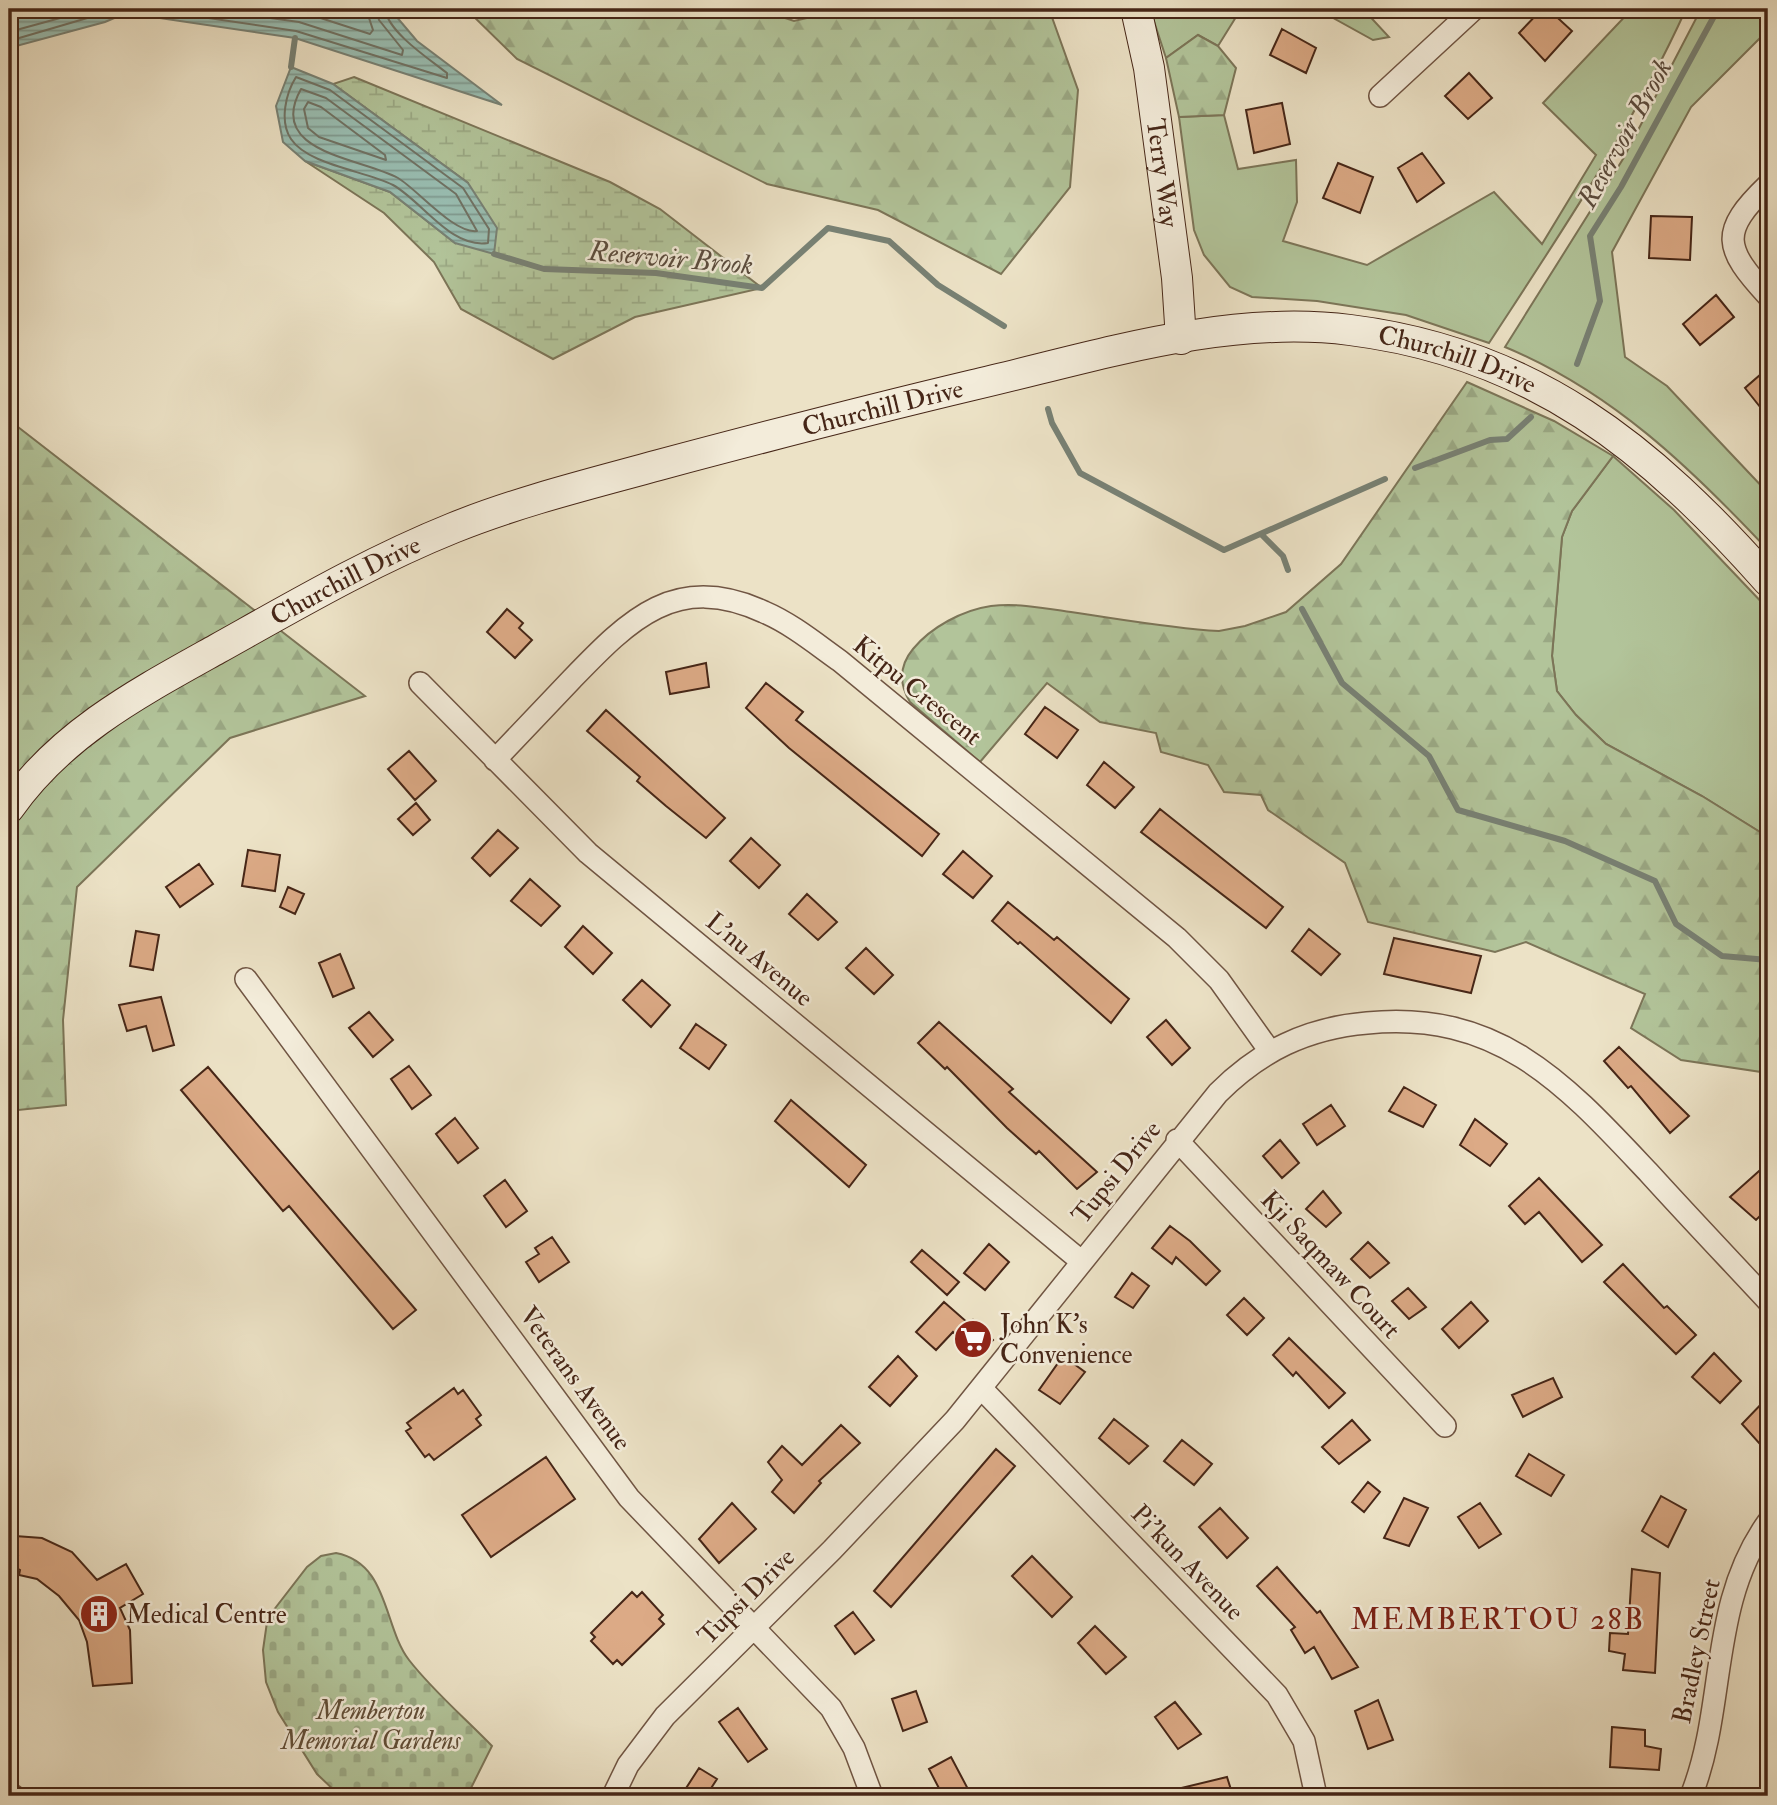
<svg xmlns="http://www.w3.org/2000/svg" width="1777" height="1805" font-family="'IM FELL Double Pica',serif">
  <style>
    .grass { fill: #b2c49a; stroke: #7c7558; stroke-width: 2 }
    .forest { fill: url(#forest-firs); stroke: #7c7558; stroke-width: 2 }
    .wetland { fill: url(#wetland-marsh); stroke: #7c7558; stroke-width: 2 }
    .cemetery { fill: url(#cemetery-stones); stroke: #7c7558; stroke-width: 2 }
    .water { fill: url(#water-rules); stroke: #788174; stroke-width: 2 }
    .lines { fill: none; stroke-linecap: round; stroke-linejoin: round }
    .shore { stroke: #707264; stroke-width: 2 }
    .stream { stroke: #788174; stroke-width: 6 }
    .building { fill: #dcaa86; stroke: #462617; stroke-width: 2 }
    .street-casing { stroke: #705543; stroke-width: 24 }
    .secondary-casing { stroke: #462617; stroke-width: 32 }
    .street { stroke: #f3ecda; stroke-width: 21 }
    .secondary { stroke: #f3ecda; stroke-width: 30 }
    .labels { text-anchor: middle; stroke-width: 5; stroke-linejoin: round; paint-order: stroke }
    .street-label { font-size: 26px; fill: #462617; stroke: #f3ecda }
    .poi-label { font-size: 26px; fill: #462617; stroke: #f3ecda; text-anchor: start }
    .park-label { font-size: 26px; font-style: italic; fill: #614e38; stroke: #f3ecda }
    .water-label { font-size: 28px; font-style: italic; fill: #5b4c3e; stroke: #f3ecda }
    .quarter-label { font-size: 30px; letter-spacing: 2px; fill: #7a1f14; stroke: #f3ecda }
  </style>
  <defs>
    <pattern id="forest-firs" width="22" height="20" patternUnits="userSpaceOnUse" patternTransform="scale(1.75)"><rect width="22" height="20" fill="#b2c49a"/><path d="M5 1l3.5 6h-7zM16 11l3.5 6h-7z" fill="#9aa884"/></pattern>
    <pattern id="wetland-marsh" width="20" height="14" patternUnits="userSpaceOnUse" patternTransform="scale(1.75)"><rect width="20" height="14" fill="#b2c49a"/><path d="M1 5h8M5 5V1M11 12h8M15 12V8" fill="none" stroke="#9aa884"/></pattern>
    <pattern id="cemetery-stones" width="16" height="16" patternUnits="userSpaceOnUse" patternTransform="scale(1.75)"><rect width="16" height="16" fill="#b2c49a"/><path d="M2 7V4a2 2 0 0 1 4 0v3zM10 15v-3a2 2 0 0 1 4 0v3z" fill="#9aa884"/></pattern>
    <pattern id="water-rules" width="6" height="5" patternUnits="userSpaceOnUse" patternTransform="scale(1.75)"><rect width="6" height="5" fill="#99beb2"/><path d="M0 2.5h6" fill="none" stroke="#7f9a90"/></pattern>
  </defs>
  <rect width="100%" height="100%" fill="#ece2c6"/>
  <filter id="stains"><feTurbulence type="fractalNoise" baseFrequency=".00286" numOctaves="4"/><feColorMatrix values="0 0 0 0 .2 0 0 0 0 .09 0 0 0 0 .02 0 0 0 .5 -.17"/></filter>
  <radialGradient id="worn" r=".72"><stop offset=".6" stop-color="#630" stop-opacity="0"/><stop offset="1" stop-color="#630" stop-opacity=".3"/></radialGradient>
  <!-- grass -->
  <path class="grass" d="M 1150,9 L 1241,9 L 1218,46 L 1198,35 L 1166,58 Z
    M 1317,9 L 1363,9 L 1389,37 L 1373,40 Z
    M 1632,9 L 1686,9 C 1632,128 1560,234 1489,343 L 1406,315 L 1317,301 L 1252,297 L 1230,287 L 1204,255 L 1194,230 L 1179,117 L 1224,115 L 1238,169 L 1296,160 L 1297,202 L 1283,241 L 1367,265 L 1494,192 L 1542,244 L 1596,155 L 1543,103 Z
    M 1701,9 L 1768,9 L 1768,30 L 1691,107 L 1612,252 L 1625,357 L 1667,386 L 1768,493 L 1768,550 C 1690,467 1611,391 1505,347 L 1623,159 Z
    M 1613,456 L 1674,510 L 1768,609 L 1768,837 L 1702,796 L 1606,744 L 1576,715 L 1557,691 L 1552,656 L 1562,537 L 1572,511 Z"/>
  <!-- forest -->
  <path class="forest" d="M 466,9 L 758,9 L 794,21 L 846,9 L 1049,9 L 1078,90 L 1070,187 L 1001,274 L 878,210 L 767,184 L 517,59 Z
    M 1198,35 L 1218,46 L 1236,68 L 1224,115 L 1179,117 L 1166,58 Z
    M 1467,382 L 1554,421 L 1613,456 L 1572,511 L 1562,537 L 1552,656 L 1557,691 L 1576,715 L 1606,744 L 1702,796 L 1768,837 L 1768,1073 L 1681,1060 L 1631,1028 L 1645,994 L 1526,942 L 1495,952 L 1368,922 L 1345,863 L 1268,810 L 1261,795 L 1224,792 L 1208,765 L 1161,752 L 1156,733 L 1100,722 L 1047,683 L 980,762 L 910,702 C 899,684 899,666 913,649 C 931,627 963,610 991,606 C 1018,603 1044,608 1071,612 C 1120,619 1169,628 1219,631 L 1245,626 L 1286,612 L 1341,564 Z
    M 9,420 L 365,696 L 230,738 L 77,887 L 63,1020 L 66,1105 L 9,1111 Z"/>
  <!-- wetland -->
  <path class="wetland" d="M 354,77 L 610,182 L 660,209 L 762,288 L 635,317 L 553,359 L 461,309 L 434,262 L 384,213 L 305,161 L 390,192 L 455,243 L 468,183 L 333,84 Z"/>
  <!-- cemetery -->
  <path class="cemetery" d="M 336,1553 C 389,1563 383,1626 409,1660 C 433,1691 465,1718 492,1746 L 467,1796 L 340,1796 L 317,1774 L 278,1712 L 266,1682 L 263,1650 L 267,1622 L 273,1611 L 307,1567 L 321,1556 Z"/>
  <!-- water -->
  <path class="water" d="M 9,9 L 390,9 L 417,41 L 502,105 L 295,38 L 126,13 L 105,22 L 9,48 Z
    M 291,67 L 333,84 L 468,183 L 497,228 L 494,254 L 455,243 L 390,192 L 305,161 L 283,142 L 276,106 Z"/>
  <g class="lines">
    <!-- shore -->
    <path class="shore" d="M 147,9 L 296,31 L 447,78 L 447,73 C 429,59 388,32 385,9
      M 207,9 L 299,22 L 402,55 L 403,50 L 379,20 L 376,9
      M 279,9 L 302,12 L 370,34 L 373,30 L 366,9
      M 9,32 L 93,9
      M 9,41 L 118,9
      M 296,77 L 330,90 L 463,188 L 489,229 L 488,243 C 451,249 422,201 393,185 C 366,171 308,165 291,139 C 279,121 286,93 296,77 Z
      M 301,89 L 326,98 L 456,194 L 477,231 C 454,234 418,190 398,178 C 362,158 265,153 301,89 Z
      M 308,102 L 321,107 L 385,155 L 386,160 L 319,137 L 308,128 L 304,109 Z"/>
    <!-- stream -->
    <path class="stream" d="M 291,67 L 295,38
      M 494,254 L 544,269 L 656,273 L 762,288 L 828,228 L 889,241 L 938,285 L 1004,326
      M 1577,364 L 1600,301 L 1590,236 L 1621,187 L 1718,9
      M 1048,409 L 1052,423 L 1080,473 L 1224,550 L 1385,479
      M 1415,468 L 1490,440 L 1507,439 L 1531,417
      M 1261,534 L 1283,556 L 1288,570
      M 1302,609 L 1342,683 L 1429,756 L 1458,810 L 1565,841 L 1655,881 L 1676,924 L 1722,956 L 1768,960"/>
  </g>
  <!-- building -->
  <path class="building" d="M 1542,9 L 1548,9 L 1572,31 L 1545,61 L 1519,33 Z
    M 1282,29 L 1316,48 L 1306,73 L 1270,55 Z
    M 1469,73 L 1492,98 L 1468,119 L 1445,96 Z
    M 1282,103 L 1290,144 L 1254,153 L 1246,110 Z
    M 1422,153 L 1444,183 L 1417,202 L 1398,168 Z
    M 1338,163 L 1373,177 L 1360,213 L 1323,198 Z
    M 1651,216 L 1692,217 L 1690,260 L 1649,258 Z
    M 1716,295 L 1734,317 L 1700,345 L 1683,324 Z
    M 1768,368 L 1768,417 L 1745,388 Z
    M 507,609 L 523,623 L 519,628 L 532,640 L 515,658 L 487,632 Z
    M 706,663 L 709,687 L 670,694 L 666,672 Z
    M 766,683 L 803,712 L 796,720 L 939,834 L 922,856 L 789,748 L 746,708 Z
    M 1045,707 L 1078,730 L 1057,758 L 1025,734 Z
    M 606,710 L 725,818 L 706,838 L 666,806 L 637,781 L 640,777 L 587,731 Z
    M 409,751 L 436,781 L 415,800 L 388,769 Z
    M 1104,762 L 1134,787 L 1115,808 L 1087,785 Z
    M 416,803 L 430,820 L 413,835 L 398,819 Z
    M 1160,809 L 1283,907 L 1266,928 L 1141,832 Z
    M 498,830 L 518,848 L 490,876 L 472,858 Z
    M 751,838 L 780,865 L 759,888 L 730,861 Z
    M 248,850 L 280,855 L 275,891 L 242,886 Z
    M 963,851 L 992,876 L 973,898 L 943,874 Z
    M 199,864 L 213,884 L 180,907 L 166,887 Z
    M 530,879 L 560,906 L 541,926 L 511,901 Z
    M 288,887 L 304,894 L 295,914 L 280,907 Z
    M 807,894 L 837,922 L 818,940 L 789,914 Z
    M 1008,902 L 1054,940 L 1057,937 L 1129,999 L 1111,1023 L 1020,942 L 1018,944 L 992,921 Z
    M 583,926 L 612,953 L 593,974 L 565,947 Z
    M 1309,929 L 1340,954 L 1321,975 L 1292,951 Z
    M 136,931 L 159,935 L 153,970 L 130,966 Z
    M 1394,938 L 1481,956 L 1471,993 L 1384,974 Z
    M 866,948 L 893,975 L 874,994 L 846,968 Z
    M 340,954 L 354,988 L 333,997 L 319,963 Z
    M 642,980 L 670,1005 L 651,1027 L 623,1000 Z
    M 161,997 L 174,1045 L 153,1051 L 146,1026 L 127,1031 L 119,1005 Z
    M 369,1012 L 393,1040 L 373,1057 L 349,1028 Z
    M 1166,1020 L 1190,1048 L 1172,1065 L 1147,1037 Z
    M 939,1022 L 1013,1089 L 1009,1092 L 1097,1172 L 1077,1189 L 1039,1151 L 1036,1154 L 1007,1128 L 947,1067 L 945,1069 L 918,1043 Z
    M 696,1024 L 726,1045 L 709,1069 L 680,1048 Z
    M 1619,1047 L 1689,1116 L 1670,1133 L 1631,1086 L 1628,1088 L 1604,1061 Z
    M 409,1066 L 431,1095 L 412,1109 L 391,1079 Z
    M 208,1067 L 416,1310 L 393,1329 L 289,1206 L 283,1211 L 181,1090 Z
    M 1404,1087 L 1436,1105 L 1423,1127 L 1389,1111 Z
    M 791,1100 L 866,1165 L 849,1187 L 775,1121 Z
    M 1331,1105 L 1345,1126 L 1317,1145 L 1303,1124 Z
    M 455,1118 L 478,1148 L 458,1163 L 436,1134 Z
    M 1475,1119 L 1507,1144 L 1490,1166 L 1460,1145 Z
    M 1280,1140 L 1299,1163 L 1282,1178 L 1263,1156 Z
    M 1768,1163 L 1768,1208 L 1756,1220 L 1730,1197 Z
    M 1539,1178 L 1602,1245 L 1582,1262 L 1539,1212 L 1525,1224 L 1509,1206 Z
    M 505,1180 L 527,1211 L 506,1227 L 484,1196 Z
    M 1323,1191 L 1341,1213 L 1326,1227 L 1306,1209 Z
    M 1170,1226 L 1190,1241 L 1220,1271 L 1206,1285 L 1176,1257 L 1172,1264 L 1152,1248 Z
    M 552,1237 L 569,1262 L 539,1282 L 526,1262 L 539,1254 L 535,1248 Z
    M 1368,1242 L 1389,1263 L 1370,1278 L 1351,1259 Z
    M 989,1244 L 1009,1262 L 985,1290 L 964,1273 Z
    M 922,1250 L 959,1282 L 947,1295 L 911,1262 Z
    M 1623,1264 L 1664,1308 L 1667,1306 L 1696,1335 L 1676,1354 L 1604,1282 Z
    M 1132,1273 L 1149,1286 L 1133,1308 L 1115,1297 Z
    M 1408,1288 L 1426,1307 L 1409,1319 L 1392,1301 Z
    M 1244,1298 L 1264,1318 L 1247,1335 L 1227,1315 Z
    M 944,1302 L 969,1324 L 973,1320 L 993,1340 L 979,1355 L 953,1332 L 936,1350 L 916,1332 Z
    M 1471,1302 L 1488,1321 L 1459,1348 L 1442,1329 Z
    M 1289,1338 L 1345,1393 L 1329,1408 L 1296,1372 L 1293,1376 L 1273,1355 Z
    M 1714,1353 L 1741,1381 L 1720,1403 L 1692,1377 Z
    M 898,1356 L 917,1376 L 890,1406 L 869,1387 Z
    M 1063,1356 L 1085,1372 L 1060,1404 L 1039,1390 Z
    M 1553,1378 L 1562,1397 L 1523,1417 L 1512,1395 Z
    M 454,1388 L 458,1394 L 463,1390 L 481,1415 L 476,1419 L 481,1425 L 434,1460 L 429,1454 L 425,1457 L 406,1431 L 411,1428 L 407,1423 Z
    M 1768,1397 L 1768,1453 L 1742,1424 Z
    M 1114,1419 L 1148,1446 L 1129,1464 L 1099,1438 Z
    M 1352,1420 L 1370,1440 L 1339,1464 L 1322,1447 Z
    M 841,1425 L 860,1443 L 819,1481 L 821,1483 L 794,1513 L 772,1492 L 782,1480 L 768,1462 L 782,1446 L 802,1465 Z
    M 1182,1440 L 1212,1464 L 1194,1485 L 1164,1461 Z
    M 996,1449 L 1015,1466 L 891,1607 L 874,1591 Z
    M 1529,1454 L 1564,1475 L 1551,1496 L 1516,1476 Z
    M 546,1457 L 575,1499 L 491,1557 L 462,1515 Z
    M 1368,1482 L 1380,1492 L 1364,1512 L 1352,1502 Z
    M 1661,1496 L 1686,1510 L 1668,1547 L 1642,1531 Z
    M 1404,1498 L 1428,1508 L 1409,1546 L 1384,1538 Z
    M 732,1503 L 756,1529 L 719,1563 L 699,1539 Z
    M 1480,1503 L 1501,1534 L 1479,1548 L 1458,1517 Z
    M 1220,1508 L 1248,1538 L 1227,1558 L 1199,1527 Z
    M 15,1536 L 42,1538 L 72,1552 L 97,1580 L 126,1564 L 143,1594 L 120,1608 L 130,1630 L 132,1683 L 93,1686 L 87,1642 L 79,1620 L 59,1596 L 37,1579 L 19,1575 L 20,1570 L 16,1568 L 18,1556 L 12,1555 Z
    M 1032,1556 L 1072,1597 L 1052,1617 L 1012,1576 Z
    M 1277,1567 L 1317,1613 L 1320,1611 L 1358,1667 L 1332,1679 L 1314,1647 L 1305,1653 L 1291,1630 L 1295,1627 L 1257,1586 Z
    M 1632,1569 L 1660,1573 L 1655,1673 L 1623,1670 L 1625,1654 L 1609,1651 L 1610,1633 L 1628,1634 Z
    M 632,1592 L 637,1597 L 642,1592 L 663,1615 L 659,1619 L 664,1624 L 622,1665 L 617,1660 L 613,1664 L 591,1641 L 595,1637 L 591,1633 Z
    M 853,1612 L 874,1640 L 855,1654 L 835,1626 Z
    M 1095,1626 L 1126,1657 L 1106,1674 L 1078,1643 Z
    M 916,1691 L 927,1722 L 903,1731 L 892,1699 Z
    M 1378,1700 L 1393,1740 L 1368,1749 L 1355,1711 Z
    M 1175,1702 L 1201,1734 L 1178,1749 L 1155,1717 Z
    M 738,1708 L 767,1749 L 748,1762 L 719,1722 Z
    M 1612,1727 L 1645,1730 L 1645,1746 L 1661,1749 L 1659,1770 L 1610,1767 Z
    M 951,1757 L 969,1791 L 959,1796 L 943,1796 L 929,1769 Z
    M 699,1768 L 717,1779 L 706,1796 L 681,1796 Z
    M 1227,1777 L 1233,1796 L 1174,1796 L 1173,1790 Z"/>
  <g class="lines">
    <defs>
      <path id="street" d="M 1380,96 L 1474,9
        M 1768,185 C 1719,232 1724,248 1768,296
        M 420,683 L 588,853 L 1081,1261
        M 495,760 C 521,733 546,706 572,679 C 629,620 676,571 764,612 C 792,624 816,644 840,661 L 1177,938 L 1219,980 L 1269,1050
        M 246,979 L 629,1498 L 831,1708 L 854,1748 L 872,1796
        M 1177,1140 L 1445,1426
        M 982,1389 L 1277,1695 L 1304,1741 L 1316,1796
        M 9,1793 L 14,1796
        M 613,1796 L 628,1765 L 665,1716 L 832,1550 L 955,1420 L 1218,1093 C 1260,1051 1307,1028 1367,1023 C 1500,1010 1566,1085 1649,1173 C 1688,1216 1728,1258 1768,1301
        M 1691,1796 C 1727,1706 1708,1606 1768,1522"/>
      <g id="secondary">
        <path id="s1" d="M 1136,9 L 1149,68 L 1177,278 L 1181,339"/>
        <path id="s2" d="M 9,808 C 62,733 138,693 217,649 C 294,606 371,561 453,528 C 520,501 590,484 659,465 C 764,437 868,410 973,385 C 1094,357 1225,314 1350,330 C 1534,353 1650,448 1768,581"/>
      </g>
    </defs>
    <!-- street casing -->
    <use href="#street" class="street-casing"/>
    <!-- secondary casing -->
    <use href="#secondary" class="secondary-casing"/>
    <!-- street -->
    <use href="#street" class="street"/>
    <!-- secondary -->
    <use href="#secondary" class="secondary"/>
  </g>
  <!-- icons -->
  <defs>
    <symbol id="supermarket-disc" viewBox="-11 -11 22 22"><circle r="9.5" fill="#8f2418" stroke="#f3ecda"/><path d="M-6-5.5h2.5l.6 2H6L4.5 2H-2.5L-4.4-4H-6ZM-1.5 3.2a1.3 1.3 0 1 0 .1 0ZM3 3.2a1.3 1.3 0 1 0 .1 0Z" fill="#fff"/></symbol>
    <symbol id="building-disc" viewBox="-11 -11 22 22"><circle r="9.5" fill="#8f2418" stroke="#f3ecda"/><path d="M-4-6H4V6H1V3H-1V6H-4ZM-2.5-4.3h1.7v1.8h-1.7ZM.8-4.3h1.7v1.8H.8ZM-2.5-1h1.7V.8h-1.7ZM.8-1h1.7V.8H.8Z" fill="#fff"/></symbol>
  </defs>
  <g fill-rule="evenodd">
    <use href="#supermarket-disc" x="951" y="1317" width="44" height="44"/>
    <use href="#building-disc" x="77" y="1592" width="44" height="44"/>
  </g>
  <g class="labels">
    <!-- street labels -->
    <g class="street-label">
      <text dy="9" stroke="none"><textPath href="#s1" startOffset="166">Terry Way</textPath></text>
      <text dy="9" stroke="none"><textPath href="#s2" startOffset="1564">Churchill Drive</textPath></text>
      <text dy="9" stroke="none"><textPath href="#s2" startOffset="976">Churchill Drive</textPath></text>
      <text dy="9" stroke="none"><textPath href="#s2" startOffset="410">Churchill Drive</textPath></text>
      <text transform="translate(918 690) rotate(39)" y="9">Kitpu Crescent</text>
      <text transform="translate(760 959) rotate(40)" y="9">L'nu Avenue</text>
      <text transform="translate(1116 1172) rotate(-51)" y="9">Tupsi Drive</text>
      <text transform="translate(1331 1264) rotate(47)" y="9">Kji Saqmaw Court</text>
      <text transform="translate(576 1378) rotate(54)" y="9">Veterans Avenue</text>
      <text transform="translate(1188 1562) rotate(46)" y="9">Pi'kun Avenue</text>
      <text transform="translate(746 1596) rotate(-45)" y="9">Tupsi Drive</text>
      <text transform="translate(1696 1651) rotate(-78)" y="9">Bradley Street</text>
    </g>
    <!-- poi labels -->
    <g class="poi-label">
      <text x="1000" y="1333">John K's<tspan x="1000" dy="30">Convenience</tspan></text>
      <text x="126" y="1623">Medical Centre</text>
    </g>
    <!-- park labels -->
    <g class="park-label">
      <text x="371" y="1719">Membertou<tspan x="371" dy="30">Memorial Gardens</tspan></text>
    </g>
    <!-- water labels -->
    <g class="water-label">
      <text transform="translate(1624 133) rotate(-61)" y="10">Reservoir Brook</text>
      <text transform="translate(671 257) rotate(5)" y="10">Reservoir Brook</text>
    </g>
    <!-- quarter labels -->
    <g class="quarter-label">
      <text x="1498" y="1629">MEMBERTOU 28B</text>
    </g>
  </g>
  <!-- margin -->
  <rect width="1777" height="1805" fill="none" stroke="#ece2c6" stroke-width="35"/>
  <rect x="10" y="10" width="1756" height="1784" fill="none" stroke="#462617" stroke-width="3.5"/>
  <rect x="18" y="18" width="1742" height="1770" fill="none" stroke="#462617" stroke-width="2"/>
  <rect width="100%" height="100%" filter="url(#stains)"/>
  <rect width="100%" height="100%" fill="url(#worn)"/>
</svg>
